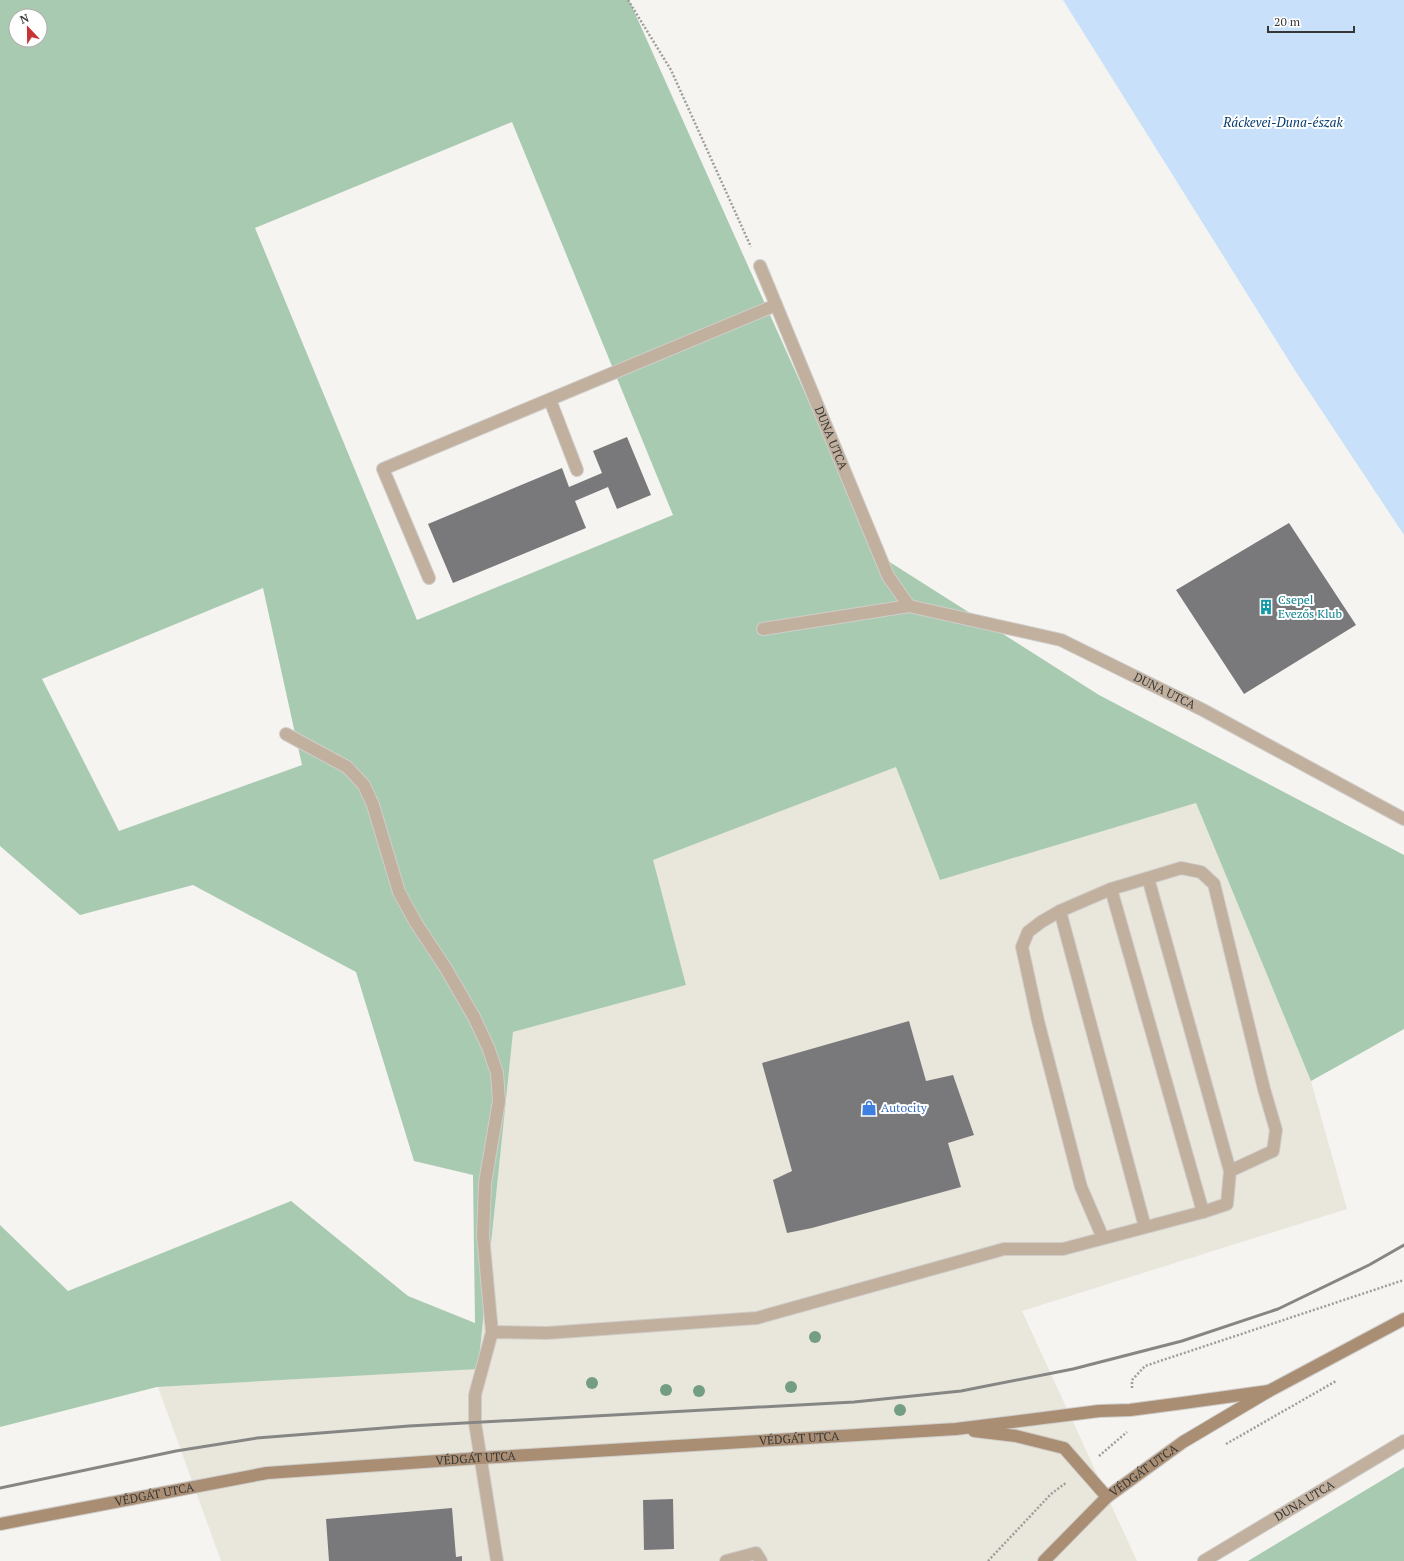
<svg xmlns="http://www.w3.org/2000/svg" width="1404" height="1561" font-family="'PT Serif',serif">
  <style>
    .built { fill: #e9e6dc }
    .green { fill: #a8cab0; fill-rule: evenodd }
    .water { fill: #c9e0fa }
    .building { fill: #79797c }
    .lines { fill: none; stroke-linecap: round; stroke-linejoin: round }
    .lane-casing { stroke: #cfcecb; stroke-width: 14 }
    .secondary-casing { stroke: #cfcecb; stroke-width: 14 }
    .path { stroke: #9d9d9b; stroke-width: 2.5; stroke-dasharray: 2 2; stroke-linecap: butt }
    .lane { stroke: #c2b09e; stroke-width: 12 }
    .secondary { stroke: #a98e74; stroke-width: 12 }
    .rail { stroke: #868684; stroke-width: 3 }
    .tree { fill: #749e84 }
    .labels { text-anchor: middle; stroke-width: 4; stroke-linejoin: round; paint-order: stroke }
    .street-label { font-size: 12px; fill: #363635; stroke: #fff }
    .culture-label { font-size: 12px; fill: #0d838f; stroke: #fff; text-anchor: start }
    .shop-label { font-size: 12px; fill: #366cbe; stroke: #fff; text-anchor: start }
    .water-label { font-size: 13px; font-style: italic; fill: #073c6f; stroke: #fff }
  </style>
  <rect width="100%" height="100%" fill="#f5f4f1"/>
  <!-- built -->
  <path class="built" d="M 896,767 L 940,880 L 1196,803 L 1311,1081 L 1347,1209 L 1022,1311 L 1137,1561 L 221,1561 L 158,1387 L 478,1368 L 513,1032 L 686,985 L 652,860 Z"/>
  <!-- green -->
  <path class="green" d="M 0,0 L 629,0 L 877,554 L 1099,695 L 1404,855 L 1404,1029 L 1311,1081 L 1196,803 L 940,880 L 896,767 L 653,860 L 686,985 L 513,1032 L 478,1369 L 157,1387 L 0,1427 L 0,1225 L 68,1291 L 291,1201 L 408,1296 L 475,1323 L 473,1175 L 414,1161 L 356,972 L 193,885 L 80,915 L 0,846 ZM 16,16 L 40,16 L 40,40 L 16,40 ZM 512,122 L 673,515 L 417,620 L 255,228 ZM 263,588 L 302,765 L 119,831 L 42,679 Z
    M 1404,1467 L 1404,1561 L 1248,1561 Z"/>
  <!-- water -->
  <path class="water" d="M 1063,0 L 1404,0 L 1404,535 L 1296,372 Z"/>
  <!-- building -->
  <path class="building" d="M 627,437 L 651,495 L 617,509 L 608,487 L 575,501 L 586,528 L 453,583 L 428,524 L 562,468 L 569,487 L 602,473 L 593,451 Z
    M 1289,523 L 1356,625 L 1244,694 L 1176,590 Z
    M 909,1021 L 926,1081 L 953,1075 L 974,1135 L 948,1143 L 961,1187 L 812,1228 L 787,1233 L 773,1180 L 792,1171 L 762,1063 Z
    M 673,1499 L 674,1549 L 644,1550 L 643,1500 Z
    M 452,1508 L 456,1557 L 462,1556 L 462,1561 L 329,1561 L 326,1519 Z"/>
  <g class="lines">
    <defs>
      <g id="lane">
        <path id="s1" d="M 760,266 L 888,576 L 909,606"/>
        <path d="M 550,400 L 577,470"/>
        <path d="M 429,578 L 383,469 L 776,305"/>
        <path id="s2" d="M 763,629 L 909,606 L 1061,640 L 1203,710 L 1404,819"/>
        <path d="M 286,734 L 347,767 L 364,785 L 373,805 L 399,892 L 416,923 L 445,967 L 474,1017 L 488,1047 L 497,1073 L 499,1101 L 485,1183 L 483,1236 L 492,1332"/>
        <path d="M 1111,889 L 1203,1212"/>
        <path d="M 1060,911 L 1145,1227"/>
        <path d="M 1103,1238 L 1081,1187 L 1038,1021 L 1022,947 L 1028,932 L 1041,922 L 1060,911 L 1111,889 L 1148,878"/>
        <path d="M 497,1561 L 475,1423 L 475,1395 L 492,1332 L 547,1333 L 757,1318 L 1004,1249 L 1063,1249 L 1203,1212 L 1227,1204 L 1230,1171 L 1273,1151 L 1276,1130 L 1264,1089 L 1214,884 L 1201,872 L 1181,868 L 1148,878 L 1230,1171"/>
        <path d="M 726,1561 L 756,1553 L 761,1561"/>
        <path id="s3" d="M 1204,1561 L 1404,1441"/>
      </g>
      <g id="secondary">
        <path d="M 974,1431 L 1016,1436 L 1064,1448 L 1107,1497"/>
        <path id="s4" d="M 0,1524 L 267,1473 L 480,1458 L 956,1429 L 1099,1411 L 1130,1410 L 1183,1403 L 1269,1391"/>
        <path id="s5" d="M 1044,1561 L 1107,1497 L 1183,1442 L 1269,1391 L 1404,1319"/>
      </g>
    </defs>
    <!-- lane casing -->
    <use href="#lane" class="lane-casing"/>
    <!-- secondary casing -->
    <use href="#secondary" class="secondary-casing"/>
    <!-- path -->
    <path class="path" d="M 628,0 L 671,70 L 751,247
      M 1132,1388 L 1132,1380 L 1145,1366 L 1404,1280
      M 1226,1444 L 1336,1381
      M 1099,1456 L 1127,1432
      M 988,1561 L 1051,1494 L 1067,1482"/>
    <!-- lane -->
    <use href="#lane" class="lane"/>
    <!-- secondary -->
    <use href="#secondary" class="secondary"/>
    <!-- rail -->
    <path class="rail" d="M 0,1488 L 176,1451 L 257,1438 L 409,1426 L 854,1402 L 961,1391 L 1073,1369 L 1182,1341 L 1278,1309 L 1369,1265 L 1404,1245"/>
  </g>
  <!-- trees -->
  <g class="tree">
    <circle cx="815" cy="1337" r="6"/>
    <circle cx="592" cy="1383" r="6"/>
    <circle cx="791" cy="1387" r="6"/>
    <circle cx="666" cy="1390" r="6"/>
    <circle cx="699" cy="1391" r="6"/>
    <circle cx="900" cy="1410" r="6"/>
  </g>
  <!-- icons -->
  <defs>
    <symbol id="building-bare" viewBox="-9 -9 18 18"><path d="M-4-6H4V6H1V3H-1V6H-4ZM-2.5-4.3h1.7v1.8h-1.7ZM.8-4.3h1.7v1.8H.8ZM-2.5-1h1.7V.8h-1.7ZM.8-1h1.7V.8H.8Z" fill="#0f9aa8" stroke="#fff" stroke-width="2.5" paint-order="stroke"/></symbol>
    <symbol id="shop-bare" viewBox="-9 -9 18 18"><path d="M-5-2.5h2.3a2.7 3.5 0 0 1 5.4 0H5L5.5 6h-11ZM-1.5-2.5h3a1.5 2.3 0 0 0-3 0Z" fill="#3f7fe0" stroke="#fff" stroke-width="2.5" paint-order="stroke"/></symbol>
  </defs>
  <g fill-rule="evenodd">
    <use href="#building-bare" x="1255" y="596" width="22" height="22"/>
    <use href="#shop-bare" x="858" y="1097" width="22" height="22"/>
  </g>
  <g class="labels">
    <!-- street labels -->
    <g class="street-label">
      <text dy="4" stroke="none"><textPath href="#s1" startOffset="186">DUNA UTCA</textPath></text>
      <text dy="4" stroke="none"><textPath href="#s2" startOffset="419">DUNA UTCA</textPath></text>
      <text dy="4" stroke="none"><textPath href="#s4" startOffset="805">VÉDGÁT UTCA</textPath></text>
      <text dy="4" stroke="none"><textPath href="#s4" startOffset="481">VÉDGÁT UTCA</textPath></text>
      <text dy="4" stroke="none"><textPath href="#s5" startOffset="135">VÉDGÁT UTCA</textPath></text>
      <text dy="4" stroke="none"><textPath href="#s4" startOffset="157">VÉDGÁT UTCA</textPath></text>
      <text dy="4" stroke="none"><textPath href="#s3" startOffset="117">DUNA UTCA</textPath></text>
    </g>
    <!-- culture labels -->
    <g class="culture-label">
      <text x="1278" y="604">Csepel<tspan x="1278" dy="14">Evezős Klub</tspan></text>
    </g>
    <!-- shop labels -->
    <g class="shop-label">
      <text x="881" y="1112">Autocity</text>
    </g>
    <!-- water labels -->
    <g class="water-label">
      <text x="1283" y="127">Ráckevei-Duna-észak</text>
    </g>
  </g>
  <!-- north arrow -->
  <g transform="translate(28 28) rotate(338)"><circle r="19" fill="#ffffff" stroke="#afafae"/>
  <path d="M0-3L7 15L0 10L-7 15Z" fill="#c43534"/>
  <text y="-6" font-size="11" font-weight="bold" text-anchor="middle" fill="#363635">N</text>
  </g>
  <!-- scale -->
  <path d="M1268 26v6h86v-6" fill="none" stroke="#363635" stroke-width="2"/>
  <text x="1274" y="26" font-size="12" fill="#363635" stroke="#ffffff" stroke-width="3" paint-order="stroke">20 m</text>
</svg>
